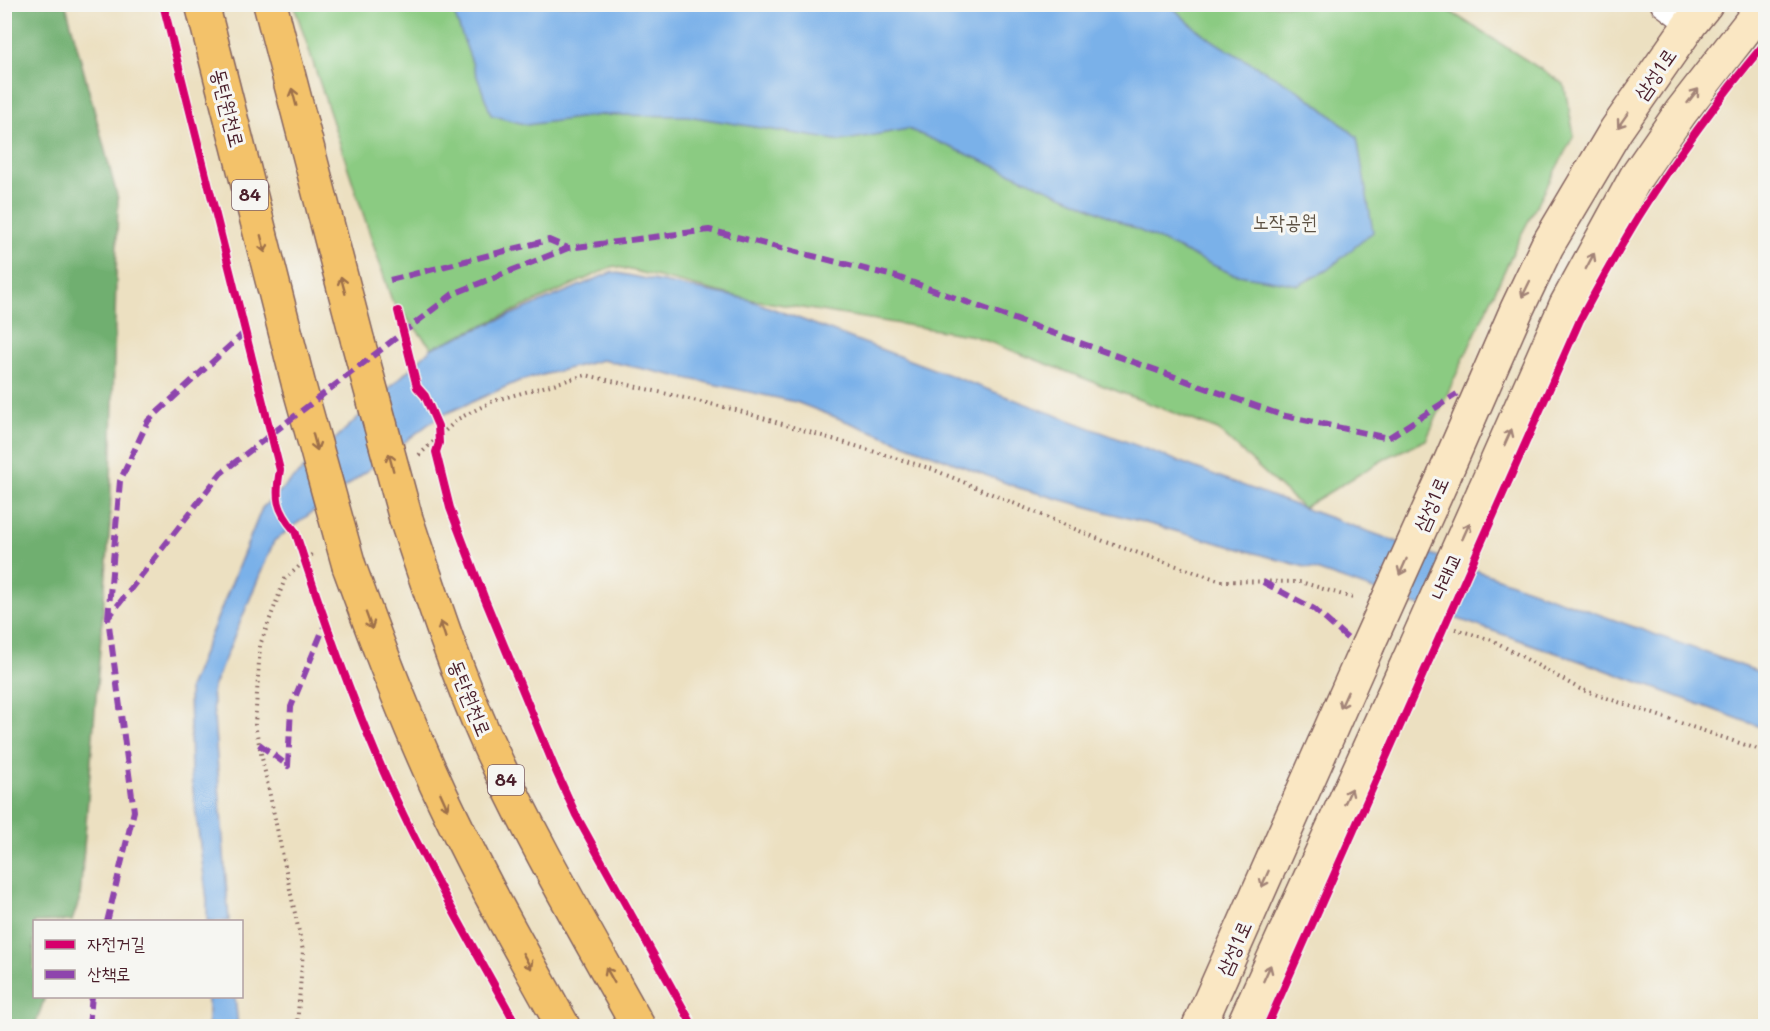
<svg xmlns="http://www.w3.org/2000/svg" width="1770" height="1031" font-family="Mali,'Poor Story',sans-serif">
  <style>
    .green { fill: #8bcb82; stroke: #6a7556; stroke-width: 1.5 }
    .forest { fill: #70af70; stroke: #5d674e; stroke-width: 1.5 }
    .water { fill: #7ab1e9; stroke: #62688a; stroke-width: 1.5 }
    .lines { fill: none; stroke-linecap: round; stroke-linejoin: round }
    .street-casing { stroke: #836360; stroke-width: 27 }
    .secondary-casing { stroke: #836360; stroke-width: 36 }
    .primary-casing { stroke: #836360; stroke-width: 36 }
    .path { stroke: #836360; stroke-width: 4; stroke-dasharray: 1.5 4.5; stroke-linecap: butt }
    .street { stroke: #fff; stroke-width: 24 }
    .secondary { stroke: #fae7c3; stroke-width: 33 }
    .primary { stroke: #f3c26a; stroke-width: 33 }
    .secondary-bridge-casing { stroke: #836360; stroke-width: 36; stroke-linecap: butt }
    .primary-bridge-casing { stroke: #836360; stroke-width: 36; stroke-linecap: butt }
    .secondary-bridge { stroke: #fae7c3; stroke-width: 33 }
    .primary-bridge { stroke: #f3c26a; stroke-width: 33 }
    .quiet { stroke: #8e44ad; stroke-width: 6; stroke-dasharray: 12 6; stroke-linecap: butt }
    .cycleway-casing { stroke: #f6f6f2; stroke-width: 11 }
    .cycleway { stroke: #d6006c; stroke-width: 8 }
    .oneway { stroke: #a28377 }
    .oneway2 { stroke: #9e704a }
    .labels { text-anchor: middle; stroke-width: 6; stroke-linejoin: round; paint-order: stroke }
    .shield { fill: #f6f6f2; stroke: #7e6067; stroke-width: 1.5 }
    .shield-label { font-size: 18px; font-weight: bold; fill: #4a1f2b }
    .street-label { font-size: 20px; fill: #4a1f2b; stroke: #f6f6f2 }
    .park-label { font-size: 20px; fill: #5e5345; stroke: #f6f6f2 }
  </style>
  <rect width="100%" height="100%" fill="#f6f6f2"/>
  <filter id="ink" filterUnits="userSpaceOnUse"><feTurbulence type="fractalNoise" baseFrequency=".0167" numOctaves="2"/><feDisplacementMap in="SourceGraphic" scale="12" xChannelSelector="R" yChannelSelector="G"/><feConvolveMatrix kernelMatrix="1 2 1 2 8 2 1 2 1" color-interpolation-filters="sRGB"/></filter>
  <filter id="wash" filterUnits="userSpaceOnUse"><feTurbulence type="fractalNoise" baseFrequency=".008" numOctaves="4" result="noise"/><feDisplacementMap in="SourceGraphic" scale="24" xChannelSelector="R" yChannelSelector="G"/><feGaussianBlur stdDeviation="1.35" result="paint"/><feColorMatrix in="noise" values="0 0 0 0 0 0 0 0 0 0 0 0 0 0 0 0 0 1.4 0 .05"/><feComposite in="paint" operator="in"/></filter>
  <g filter="url(#wash)">
    <rect width="100%" height="100%" fill="#ece0c1"/>
    <!-- green -->
    <path class="green" d="M 294,5 L 1440,5 L 1564,84 L 1574,135 L 1521,235 L 1426,440 L 1388,457 L 1303,508 L 1218,430 L 974,336 L 747,299 L 614,266 L 432,348 L 392,301 Z"/>
    <!-- forest -->
    <path class="forest" d="M 5,4 L 66,5 L 118,199 L 110,524 L 80,898 L 72,921 L 34,922 L 34,996 L 45,997 L 35,1026 L 4,1026 Z"/>
    <!-- water -->
    <path class="water" d="M 451,5 L 1171,5 C 1206,45 1258,64 1302,93 C 1321,106 1339,122 1357,137 L 1373,232 L 1327,270 L 1299,285 L 1232,274 L 1076,201 L 908,129 L 841,141 L 687,116 L 601,115 L 527,125 L 491,115 Z
      M 612,272 L 747,299 L 1303,508 L 1765,674 L 1766,729 L 1600,668 L 1316,570 L 1019,488 L 796,402 L 602,360 L 519,381 L 438,417 L 274,541 L 212,690 L 229,921 L 207,921 L 207,900 L 191,775 L 189,688 L 262,508 L 432,348 Z
      M 208,997 L 235,997 L 238,1026 L 208,1026 Z"/>
  </g>
  <g filter="url(#ink)">
    <g class="lines">
      <defs>
        <path id="street" d="M 1663,4 L 1690,24"/>
        <path id="secondary" d="M 1444,476 L 1517,309 L 1547,246 L 1616,130 L 1690,24 L 1706,4
          M 1484,491 L 1566,305 L 1636,177 L 1681,112 L 1765,4
          M 1199,1026 L 1367,647
          M 1243,1026 L 1408,662"/>
        <path id="primary" d="M 202,4 L 299,386
          M 270,4 L 358,342
          M 406,519 C 431,594 455,669 487,741 C 531,839 586,932 638,1026
          M 349,566 C 380,651 412,736 452,818 C 486,889 525,958 563,1026"/>
      </defs>
      <!-- street casing -->
      <use href="#street" class="street-casing"/>
      <!-- secondary casing -->
      <use href="#secondary" class="secondary-casing"/>
      <!-- primary casing -->
      <use href="#primary" class="primary-casing"/>
      <!-- path -->
      <path class="path" d="M 419,455 L 458,419 L 493,401 L 586,375 L 736,410 L 932,469 L 1106,542 L 1221,581 L 1301,582 L 1356,599
        M 1455,629 L 1492,640 L 1580,689 L 1766,752
        M 297,1026 L 303,951 L 255,725 L 260,645 L 285,579 L 315,552"/>
      <!-- street -->
      <use href="#street" class="street"/>
      <!-- secondary -->
      <use href="#secondary" class="secondary"/>
      <!-- primary -->
      <use href="#primary" class="primary"/>
      <defs>
        <path id="secondary-bridge" d="M 1367,647 L 1444,476
          M 1408,662 L 1484,491"/>
        <path id="primary-bridge" d="M 358,342 L 406,519
          M 299,386 L 349,566"/>
      </defs>
      <!-- secondary-bridge casing -->
      <use href="#secondary-bridge" class="secondary-bridge-casing"/>
      <!-- primary-bridge casing -->
      <use href="#primary-bridge" class="primary-bridge-casing"/>
      <!-- secondary-bridge -->
      <use href="#secondary-bridge" class="secondary-bridge"/>
      <!-- primary-bridge -->
      <use href="#primary-bridge" class="primary-bridge"/>
      <!-- quiet -->
      <path class="quiet" d="M 390,280 L 549,240 L 568,248
        M 1263,582 L 1314,609 L 1348,639
        M 108,618 L 120,481 L 148,421 L 246,331
        M 259,744 L 288,766 L 291,707 L 326,622
        M 107,922 L 134,811 L 108,618 L 221,473 L 453,294 L 568,248 L 709,230 L 897,277 L 1281,415 L 1388,438 L 1457,394
        M 89,1026 L 92,996"/>
      <defs>
        <path id="cycleway" d="M 163,4 L 280,470 C 275,497 276,509 295,531 C 320,608 346,684 378,759 C 417,851 469,939 517,1026
          M 398,311 L 417,387 L 425,396 L 438,426 L 439,443 L 436,452 L 450,508 L 484,597 L 556,771 L 576,815 L 693,1026
          M 1267,1026 L 1580,320 C 1599,285 1618,250 1639,216 C 1677,155 1720,97 1766,42"/>
      </defs>
      <!-- cycleway casing -->
      <use href="#cycleway" class="cycleway-casing"/>
      <!-- cycleway -->
      <use href="#cycleway" class="cycleway"/>
    </g>
    <!-- one-way arrows -->
    <defs><path id="oneway-shaft" d="M-6 0H5M1.5-3L5.5 0L1.5 3" fill="none" stroke-width="1.6" stroke-linecap="round" stroke-linejoin="round" transform="scale(1.5)"/></defs>
    <g class="oneway">
      <use href="#oneway-shaft" transform="translate(1693 96) rotate(-52)"/>
      <use href="#oneway-shaft" transform="translate(1623 120) rotate(125)"/>
      <use href="#oneway-shaft" transform="translate(1590 261) rotate(-62)"/>
      <use href="#oneway-shaft" transform="translate(1526 289) rotate(116)"/>
      <use href="#oneway-shaft" transform="translate(1508 437) rotate(-66)"/>
      <use href="#oneway-shaft" transform="translate(1466 531) rotate(-66)"/>
      <use href="#oneway-shaft" transform="translate(1403 567) rotate(114)"/>
      <use href="#oneway-shaft" transform="translate(1344 700) rotate(114)"/>
      <use href="#oneway-shaft" transform="translate(1348 796) rotate(-66)"/>
      <use href="#oneway-shaft" transform="translate(1265 879) rotate(114)"/>
      <use href="#oneway-shaft" transform="translate(1267 973) rotate(-66)"/>
    </g>
    <g class="oneway2">
      <use href="#oneway-shaft" transform="translate(294 97) rotate(-105)"/>
      <use href="#oneway-shaft" transform="translate(263 244) rotate(76)"/>
      <use href="#oneway-shaft" transform="translate(343 285) rotate(-105)"/>
      <use href="#oneway-shaft" transform="translate(315 442) rotate(75)"/>
      <use href="#oneway-shaft" transform="translate(391 462) rotate(-105)"/>
      <use href="#oneway-shaft" transform="translate(369 621) rotate(70)"/>
      <use href="#oneway-shaft" transform="translate(443 630) rotate(-108)"/>
      <use href="#oneway-shaft" transform="translate(444 801) rotate(66)"/>
      <use href="#oneway-shaft" transform="translate(527 961) rotate(61)"/>
      <use href="#oneway-shaft" transform="translate(610 975) rotate(-119)"/>
    </g>
  </g>
  <g class="labels">
    <!-- shield labels -->
    <g class="shield">
      <rect x="232" y="180" width="36" height="30" rx="4.5"/>
      <rect x="488" y="765" width="36" height="30" rx="4.5"/>
    </g>
    <g class="shield-label">
      <text x="250" y="201">84</text>
      <text x="506" y="786">84</text>
    </g>
    <!-- street labels -->
    <g class="street-label">
      <text transform="translate(1655 74) rotate(-55)" y="7">삼성1로</text>
      <text transform="translate(228 108) rotate(76)" y="7">동탄원천로</text>
      <text transform="translate(1431 504) rotate(-66)" y="7">삼성1로</text>
      <text transform="translate(1446 576) rotate(-66)" y="7">나래교</text>
      <text transform="translate(470 698) rotate(68)" y="7">동탄원천로</text>
      <text transform="translate(1234 948) rotate(-66)" y="7">삼성1로</text>
    </g>
    <!-- park labels -->
    <g class="park-label">
      <text x="1285" y="229">노작공원</text>
    </g>
  </g>
  <!-- margin -->
  <rect width="1770" height="1031" fill="none" stroke="#f6f6f2" stroke-width="24"/>
  <!-- legend -->
  <rect x="33" y="920" width="210" height="78" fill="#f6f6f2" stroke="#b1a0a2" stroke-width="1.5"/>
  <rect x="45" y="940" width="30" height="9" fill="#d6006c" stroke="#b1a0a2" stroke-width="1.5"/>
  <text x="87" y="950" font-size="18" fill="#4a1f2b">자전거길</text>
  <rect x="45" y="970" width="30" height="9" fill="#8e44ad" stroke="#b1a0a2" stroke-width="1.5"/>
  <text x="87" y="980" font-size="18" fill="#4a1f2b">산책로</text>
</svg>
